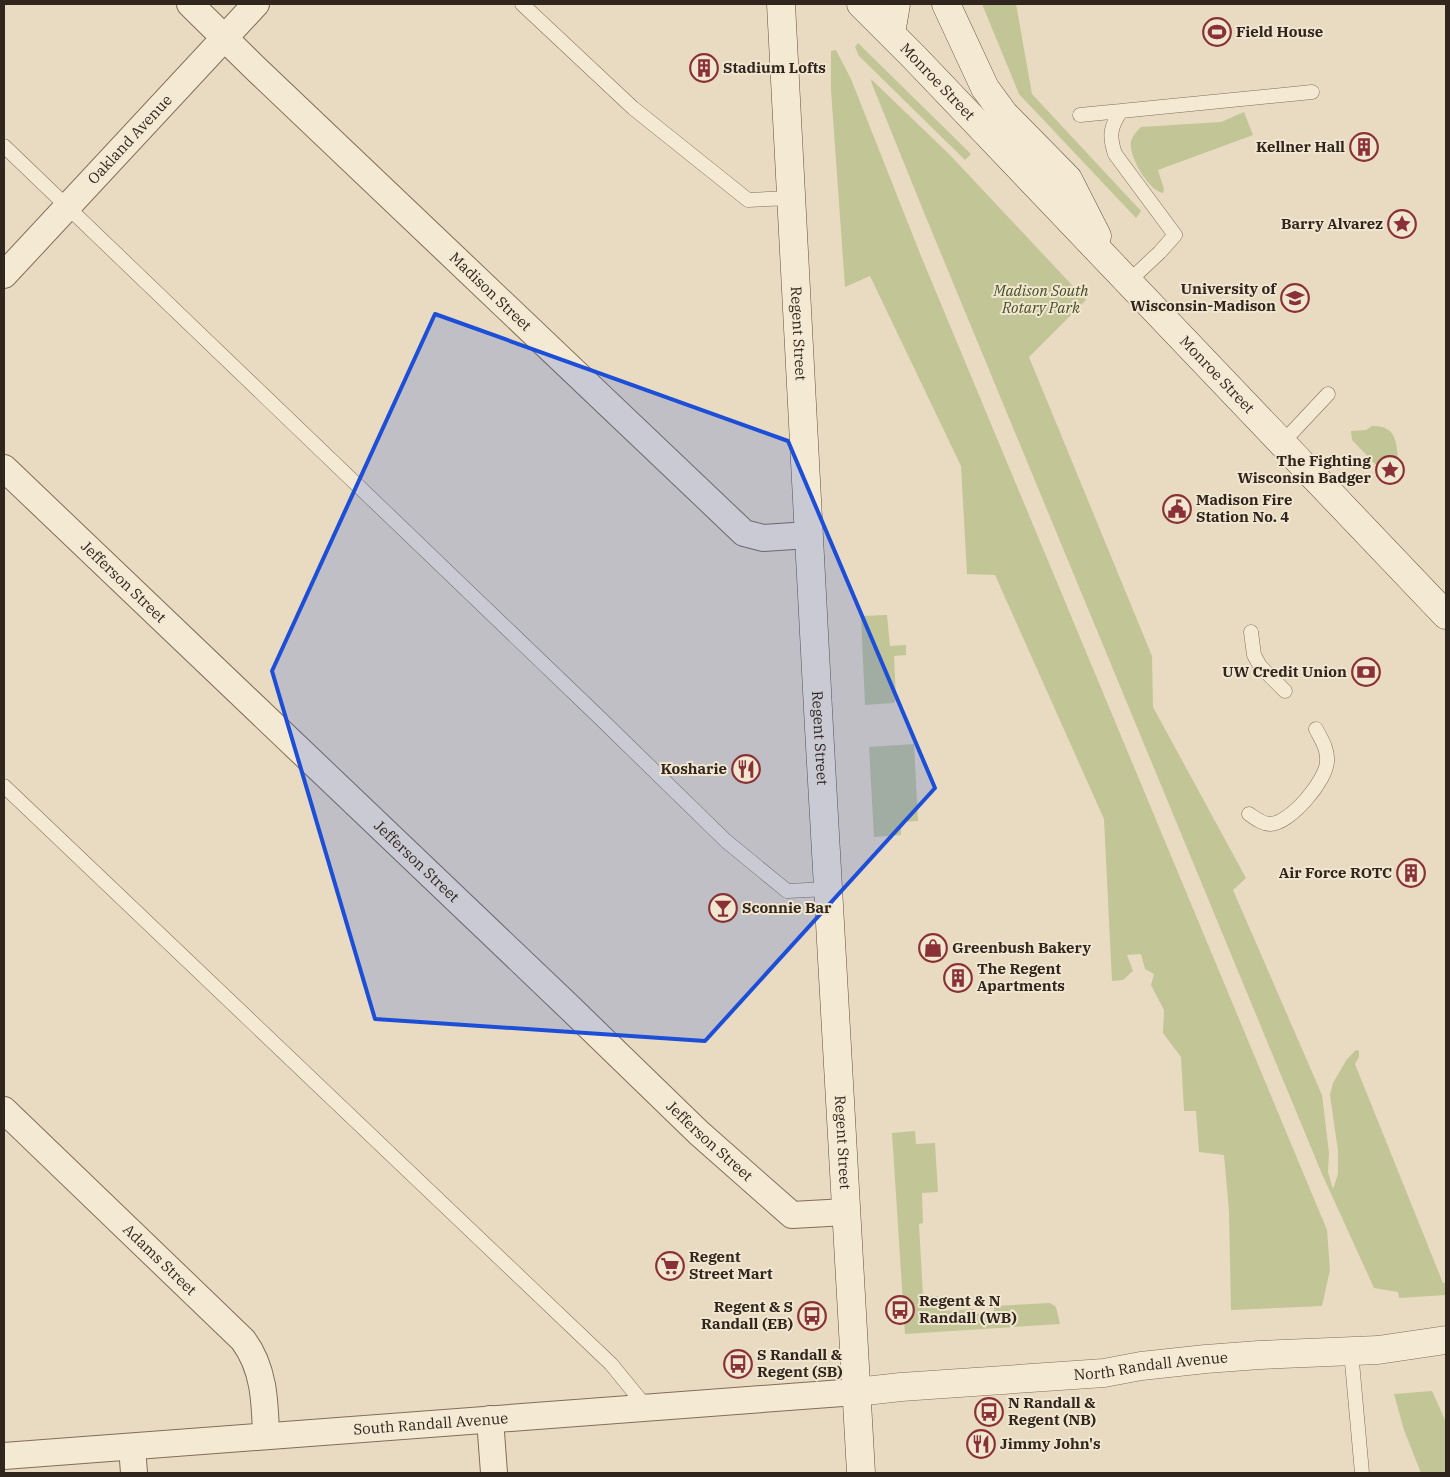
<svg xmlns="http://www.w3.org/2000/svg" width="1450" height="1477" font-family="'IBM Plex Serif',serif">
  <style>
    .green { fill: #c2c596 }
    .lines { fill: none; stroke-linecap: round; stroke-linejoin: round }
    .service-casing { stroke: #806d5a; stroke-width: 15 }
    .minor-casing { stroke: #806d5a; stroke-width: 28 }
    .tertiary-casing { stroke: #806d5a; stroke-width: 29 }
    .secondary-casing { stroke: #624e3e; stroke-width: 29 }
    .service { stroke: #f4e9d3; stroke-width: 14 }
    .minor { stroke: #f4e9d3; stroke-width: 26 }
    .tertiary { stroke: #f4e9d3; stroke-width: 28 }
    .secondary { stroke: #f4e9d3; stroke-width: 28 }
    .marked { fill: #1d4ed8; fill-opacity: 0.2; stroke: #1d4ed8; stroke-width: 4; stroke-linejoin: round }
    .labels { text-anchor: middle; stroke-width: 4; stroke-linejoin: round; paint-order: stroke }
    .poi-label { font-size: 15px; font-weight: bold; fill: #31261d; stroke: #f1e6d0; text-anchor: start }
    .street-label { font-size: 15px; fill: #31261d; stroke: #f1e6d0 }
    .park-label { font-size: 15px; font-style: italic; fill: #444c26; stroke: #f1e6d0 }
  </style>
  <rect width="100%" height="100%" fill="#e9dbc1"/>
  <!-- green -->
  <path class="green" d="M 982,4 L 1016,4 L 1032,94 L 1141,211 L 1136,218 L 1019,94 Z
    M 858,43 L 971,154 L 965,160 L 859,56 L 855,47 Z
    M 836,50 L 851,79 L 921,256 L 1327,1230 L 1330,1270 L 1322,1306 L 1231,1310 L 1229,1211 L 1224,1155 L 1199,1152 L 1196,1111 L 1184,1111 L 1181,1057 L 1163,1033 L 1164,1010 L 1151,985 L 1154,974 L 1145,969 L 1141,954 L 1127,955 L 1133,971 L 1123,980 L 1112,981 L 1104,819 L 995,575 L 967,574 L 961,466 L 870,276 L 845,287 L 831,90 L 831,51 Z
    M 871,79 L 950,155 L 1086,300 L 1029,357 L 1152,656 L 1153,707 L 1246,878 L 1233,890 L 1322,1095 L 1329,1153 L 1328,1172 L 1333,1189 L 1338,1174 L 1338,1151 L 1330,1095 L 1333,1083 L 1347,1059 L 1356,1050 L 1359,1051 L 1359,1057 L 1355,1064 L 1443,1283 L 1446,1283 L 1446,1295 L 1399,1298 L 1398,1292 L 1374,1288 L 1322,1174 L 925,215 L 872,84 Z
    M 1244,112 L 1253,135 L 1158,170 L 1164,189 L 1163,193 C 1148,190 1128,155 1131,141 C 1133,135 1137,131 1141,127 L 1221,122 Z
    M 1372,426 C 1397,425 1397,444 1398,463 L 1388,463 L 1379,468 L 1352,440 L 1351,431 L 1366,430 Z
    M 887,615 L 890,646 L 906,645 L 906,655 L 894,656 L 896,698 L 894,703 L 865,705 L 861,616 Z
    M 914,744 L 918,821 L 901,822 L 901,835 L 874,837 L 869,747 Z
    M 915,1131 L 916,1144 L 935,1143 L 938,1192 L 922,1193 L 923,1223 L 919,1224 L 923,1296 L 938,1296 L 939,1311 L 974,1309 L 975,1314 L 994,1313 L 994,1306 L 1050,1303 L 1056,1307 L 1060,1324 L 905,1334 L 892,1133 Z
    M 1432,1391 L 1446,1422 L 1446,1473 L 1421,1473 L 1404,1430 L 1394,1394 Z"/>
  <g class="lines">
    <defs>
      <path id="service" d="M 522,4 L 633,108 L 748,200 L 791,198
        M 1121,111 L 1312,92
        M 1080,115 L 1121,111 C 1110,127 1109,136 1115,154 L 1175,235 L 1160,252 L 1128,282
        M 4,146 L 600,718 L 726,841 L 787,891 L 828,889
        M 1282,443 L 1328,394
        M 1251,632 L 1254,655 L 1260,666 L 1285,691
        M 4,786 L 611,1364 L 647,1408
        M 1249,814 C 1255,818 1262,824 1270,824 C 1290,824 1327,780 1327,761 C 1328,749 1321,739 1316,729
        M 1351,1351 L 1362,1473"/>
      <g id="minor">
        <path id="s1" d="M 190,4 L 254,67 L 744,533 L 763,538 L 809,535"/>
        <path id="s2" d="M 4,275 L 256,4"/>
        <path id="s3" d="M 4,468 L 567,1005 L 699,1133 L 792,1215 L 846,1212"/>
        <path id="s4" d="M 4,1110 L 243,1340 C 264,1368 265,1401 266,1435"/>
        <path d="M 490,1419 L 494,1473"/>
        <path d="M 132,1447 L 134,1473"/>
        <path id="s5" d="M 4,1456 L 856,1392"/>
      </g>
      <g id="tertiary">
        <path id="s6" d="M 856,1392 L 901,1387 L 1104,1373 L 1141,1366 L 1206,1359 L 1259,1355 L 1378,1350 L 1446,1340"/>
      </g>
      <g id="secondary">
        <path id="s7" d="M 781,4 L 819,728 L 861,1473"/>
        <path id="s8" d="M 861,4 L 914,57 L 1446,615"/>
        <path d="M 946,4 L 985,88 L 1004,114 L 1068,179 L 1097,236"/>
        <path d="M 891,33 L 896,4"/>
      </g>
    </defs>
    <!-- service casing -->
    <use href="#service" class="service-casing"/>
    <!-- minor casing -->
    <use href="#minor" class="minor-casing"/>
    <!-- tertiary casing -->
    <use href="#tertiary" class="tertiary-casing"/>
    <!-- secondary casing -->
    <use href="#secondary" class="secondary-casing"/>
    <!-- service -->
    <use href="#service" class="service"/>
    <!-- minor -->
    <use href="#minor" class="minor"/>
    <!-- tertiary -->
    <use href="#tertiary" class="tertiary"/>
    <!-- secondary -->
    <use href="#secondary" class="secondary"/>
  </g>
  <!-- marked area -->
  <path class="marked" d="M 435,314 L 788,441 L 935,788 L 705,1041 L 375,1019 L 272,671 Z"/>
  <!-- icons -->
  <defs>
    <symbol id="stadium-ring" viewBox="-11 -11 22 22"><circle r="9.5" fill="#f1e6d0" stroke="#893136" stroke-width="1.5"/><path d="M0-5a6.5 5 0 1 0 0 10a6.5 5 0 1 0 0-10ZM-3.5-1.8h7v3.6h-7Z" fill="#893136"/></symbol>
    <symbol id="building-ring" viewBox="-11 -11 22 22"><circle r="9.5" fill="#f1e6d0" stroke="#893136" stroke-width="1.5"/><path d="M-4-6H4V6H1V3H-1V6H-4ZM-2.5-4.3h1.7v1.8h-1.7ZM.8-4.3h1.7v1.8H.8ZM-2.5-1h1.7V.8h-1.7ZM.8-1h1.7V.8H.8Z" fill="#893136"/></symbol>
    <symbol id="sight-ring" viewBox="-11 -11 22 22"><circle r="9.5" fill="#f1e6d0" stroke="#893136" stroke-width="1.5"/><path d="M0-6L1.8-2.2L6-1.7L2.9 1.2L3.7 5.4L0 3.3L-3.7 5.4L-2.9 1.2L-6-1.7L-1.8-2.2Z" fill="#893136"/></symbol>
    <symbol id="university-ring" viewBox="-11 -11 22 22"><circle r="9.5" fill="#f1e6d0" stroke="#893136" stroke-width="1.5"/><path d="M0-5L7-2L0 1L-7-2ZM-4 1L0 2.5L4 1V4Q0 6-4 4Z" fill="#893136"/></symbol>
    <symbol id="civic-ring" viewBox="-11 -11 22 22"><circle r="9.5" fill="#f1e6d0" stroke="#893136" stroke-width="1.5"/><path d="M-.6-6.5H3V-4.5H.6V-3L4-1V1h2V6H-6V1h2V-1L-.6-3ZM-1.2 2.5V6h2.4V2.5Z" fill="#893136"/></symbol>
    <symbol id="bank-ring" viewBox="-11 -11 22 22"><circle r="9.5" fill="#f1e6d0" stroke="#893136" stroke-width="1.5"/><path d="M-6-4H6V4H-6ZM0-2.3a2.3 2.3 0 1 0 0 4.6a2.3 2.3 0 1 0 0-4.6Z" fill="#893136"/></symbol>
    <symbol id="restaurant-ring" viewBox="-11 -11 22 22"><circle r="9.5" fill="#f1e6d0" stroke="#893136" stroke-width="1.5"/><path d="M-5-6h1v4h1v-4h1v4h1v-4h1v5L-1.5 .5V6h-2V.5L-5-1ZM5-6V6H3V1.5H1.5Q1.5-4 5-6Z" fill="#893136"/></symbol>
    <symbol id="bar-ring" viewBox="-11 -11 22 22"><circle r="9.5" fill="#f1e6d0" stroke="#893136" stroke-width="1.5"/><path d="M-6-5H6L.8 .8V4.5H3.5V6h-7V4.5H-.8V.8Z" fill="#893136"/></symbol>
    <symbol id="shop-ring" viewBox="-11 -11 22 22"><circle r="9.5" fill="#f1e6d0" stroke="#893136" stroke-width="1.5"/><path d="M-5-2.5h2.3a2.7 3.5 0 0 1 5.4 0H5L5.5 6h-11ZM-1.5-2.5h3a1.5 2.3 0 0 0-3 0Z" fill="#893136"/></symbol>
    <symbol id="supermarket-ring" viewBox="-11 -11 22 22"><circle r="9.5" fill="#f1e6d0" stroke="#893136" stroke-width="1.5"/><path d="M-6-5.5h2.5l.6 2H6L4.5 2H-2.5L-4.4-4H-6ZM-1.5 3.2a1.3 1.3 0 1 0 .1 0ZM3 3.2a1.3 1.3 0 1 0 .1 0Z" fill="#893136"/></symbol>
    <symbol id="bus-ring" viewBox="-11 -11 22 22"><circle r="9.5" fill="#f1e6d0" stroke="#893136" stroke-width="1.5"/><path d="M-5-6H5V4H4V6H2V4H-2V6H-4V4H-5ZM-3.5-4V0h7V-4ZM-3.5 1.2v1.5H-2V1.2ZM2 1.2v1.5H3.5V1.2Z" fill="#893136"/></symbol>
  </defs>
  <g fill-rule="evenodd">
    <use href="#stadium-ring" x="1201" y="16" width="32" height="32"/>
    <use href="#building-ring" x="688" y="52" width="32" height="32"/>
    <use href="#building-ring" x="1348" y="131" width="32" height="32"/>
    <use href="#sight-ring" x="1386" y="208" width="32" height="32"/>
    <use href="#university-ring" x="1279" y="282" width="32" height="32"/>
    <use href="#sight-ring" x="1374" y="454" width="32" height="32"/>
    <use href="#civic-ring" x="1161" y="493" width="32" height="32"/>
    <use href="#bank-ring" x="1350" y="656" width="32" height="32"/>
    <use href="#restaurant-ring" x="730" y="753" width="32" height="32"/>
    <use href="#building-ring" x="1395" y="857" width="32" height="32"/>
    <use href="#bar-ring" x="707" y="892" width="32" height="32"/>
    <use href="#shop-ring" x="917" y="932" width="32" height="32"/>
    <use href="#building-ring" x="942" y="962" width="32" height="32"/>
    <use href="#supermarket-ring" x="654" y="1250" width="32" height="32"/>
    <use href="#bus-ring" x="884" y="1294" width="32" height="32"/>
    <use href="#bus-ring" x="796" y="1300" width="32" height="32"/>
    <use href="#bus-ring" x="722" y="1348" width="32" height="32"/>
    <use href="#bus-ring" x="973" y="1396" width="32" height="32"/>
    <use href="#restaurant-ring" x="965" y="1428" width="32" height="32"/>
  </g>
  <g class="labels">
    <!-- poi labels -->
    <g class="poi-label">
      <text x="1236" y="37">Field House</text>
      <text x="723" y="73">Stadium Lofts</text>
      <text x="1345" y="152" text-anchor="end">Kellner Hall</text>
      <text x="1383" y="229" text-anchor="end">Barry Alvarez</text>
      <text x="1276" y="294" text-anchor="end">University of<tspan x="1276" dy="17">Wisconsin-Madison</tspan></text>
      <text x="1371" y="466" text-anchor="end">The Fighting<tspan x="1371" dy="17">Wisconsin Badger</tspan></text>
      <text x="1196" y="505">Madison Fire<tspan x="1196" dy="17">Station No. 4</tspan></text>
      <text x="1347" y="677" text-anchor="end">UW Credit Union</text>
      <text x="727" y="774" text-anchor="end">Kosharie</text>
      <text x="1392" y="878" text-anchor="end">Air Force ROTC</text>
      <text x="742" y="913">Sconnie Bar</text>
      <text x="952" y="953">Greenbush Bakery</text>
      <text x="977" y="974">The Regent<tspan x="977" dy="17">Apartments</tspan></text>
      <text x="689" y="1262">Regent<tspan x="689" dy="17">Street Mart</tspan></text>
      <text x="919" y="1306">Regent &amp; N<tspan x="919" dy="17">Randall (WB)</tspan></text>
      <text x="793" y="1312" text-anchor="end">Regent &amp; S<tspan x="793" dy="17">Randall (EB)</tspan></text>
      <text x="757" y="1360">S Randall &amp;<tspan x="757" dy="17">Regent (SB)</tspan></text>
      <text x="1008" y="1408">N Randall &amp;<tspan x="1008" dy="17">Regent (NB)</tspan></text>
      <text x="1000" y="1449">Jimmy John's</text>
    </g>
    <!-- street labels -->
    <g class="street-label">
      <text dy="5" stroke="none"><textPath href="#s8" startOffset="109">Monroe Street</textPath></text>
      <text dy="5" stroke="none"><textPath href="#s2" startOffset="185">Oakland Avenue</textPath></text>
      <text dy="5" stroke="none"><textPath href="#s1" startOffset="416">Madison Street</textPath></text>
      <text dy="5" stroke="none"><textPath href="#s7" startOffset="330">Regent Street</textPath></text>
      <text dy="5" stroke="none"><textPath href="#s8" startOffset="514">Monroe Street</textPath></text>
      <text dy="5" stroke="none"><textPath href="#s3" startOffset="165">Jefferson Street</textPath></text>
      <text dy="5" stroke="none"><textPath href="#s7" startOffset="735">Regent Street</textPath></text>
      <text dy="5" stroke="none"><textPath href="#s3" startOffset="570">Jefferson Street</textPath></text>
      <text dy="5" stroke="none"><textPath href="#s3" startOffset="975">Jefferson Street</textPath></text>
      <text dy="5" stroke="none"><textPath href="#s7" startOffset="1140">Regent Street</textPath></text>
      <text dy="5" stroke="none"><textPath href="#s4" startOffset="216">Adams Street</textPath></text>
      <text dy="5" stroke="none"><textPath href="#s6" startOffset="296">North Randall Avenue</textPath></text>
      <text dy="5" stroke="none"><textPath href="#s5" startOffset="428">South Randall Avenue</textPath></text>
    </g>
    <!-- park labels -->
    <g class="park-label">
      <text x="1041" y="296">Madison South<tspan x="1041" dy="17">Rotary Park</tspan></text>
    </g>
  </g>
  <!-- border -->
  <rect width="1450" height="1477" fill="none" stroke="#31261d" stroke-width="10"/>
</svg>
